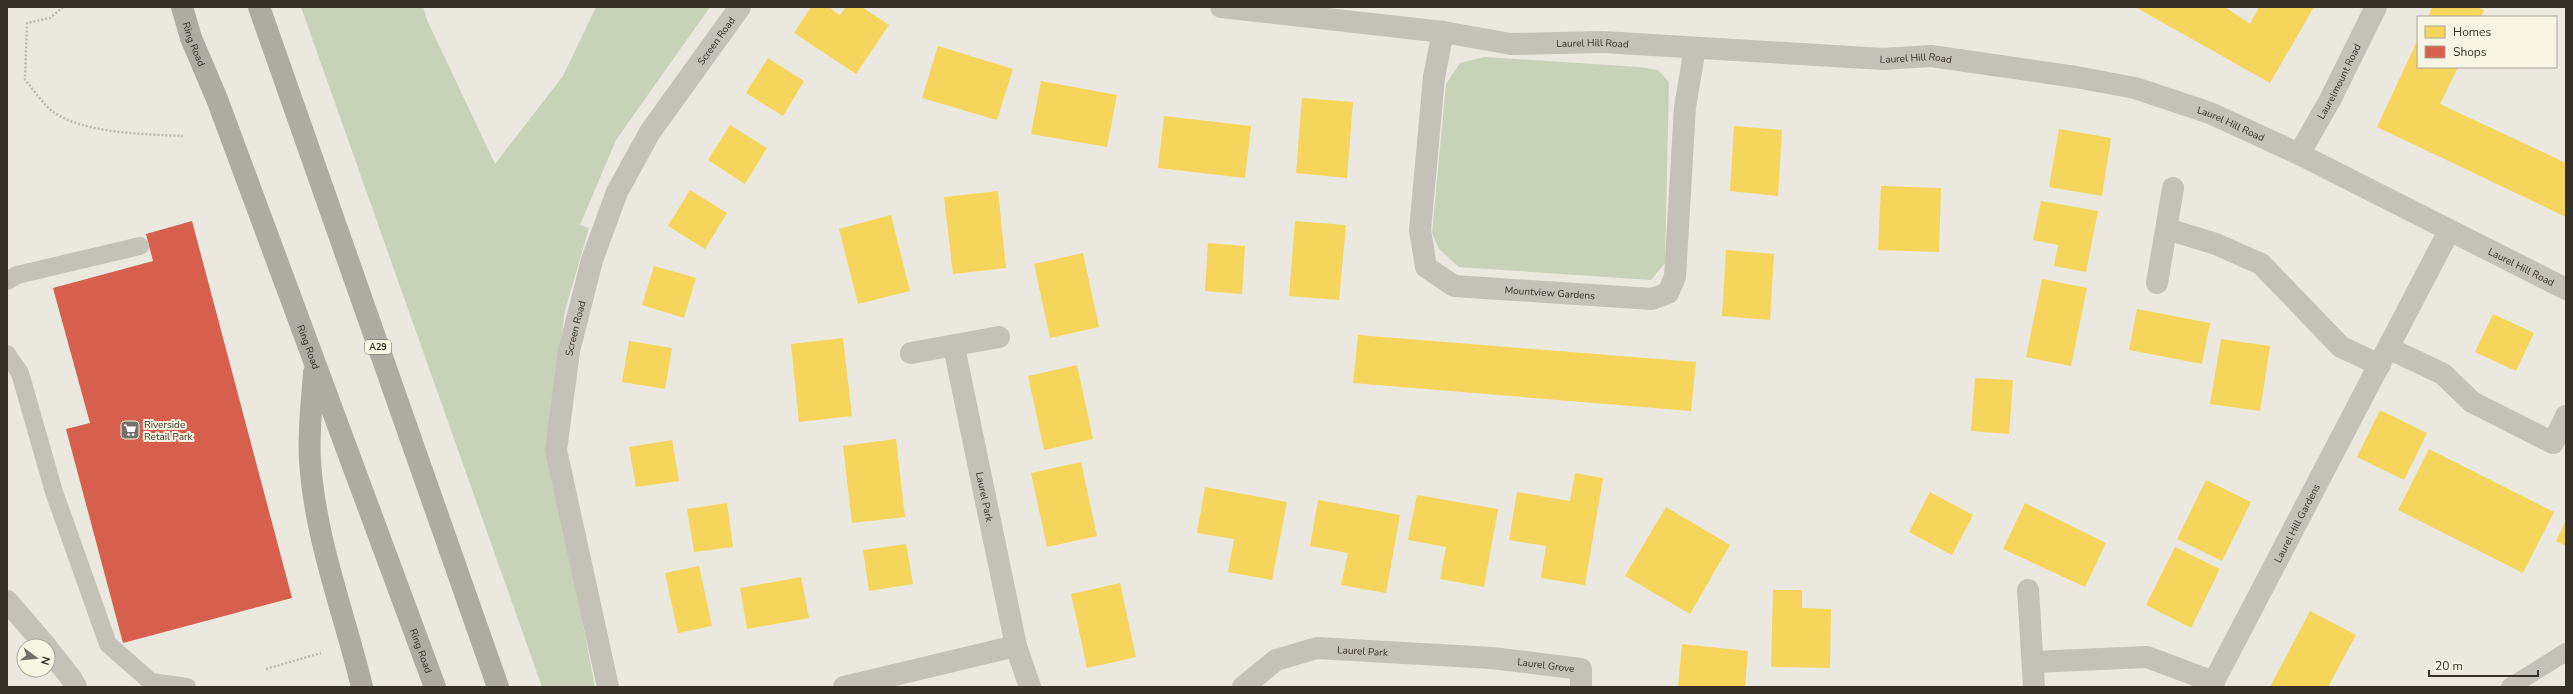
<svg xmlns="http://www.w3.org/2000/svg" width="2573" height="694" font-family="'Nunito Sans',sans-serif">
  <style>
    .green { fill: #c7d2b8 }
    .homes { fill: #f6d55c }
    .shops { fill: #d6604d }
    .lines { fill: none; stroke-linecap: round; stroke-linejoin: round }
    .path { stroke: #bdb9b0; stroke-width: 2.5; stroke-dasharray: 2 2; stroke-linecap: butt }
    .service { stroke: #c4c1b8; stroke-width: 18 }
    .minor { stroke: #c4c1b8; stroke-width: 22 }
    .trunk { stroke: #aeaba2; stroke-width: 22 }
    .labels { text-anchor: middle; stroke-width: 4; stroke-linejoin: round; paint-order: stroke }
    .shield { fill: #f9f5e5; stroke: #706a5f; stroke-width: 1 }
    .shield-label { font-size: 9px; font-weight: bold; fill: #352f26 }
    .street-label { font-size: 10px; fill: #352f26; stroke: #f9f5e5 }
    .poi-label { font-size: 10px; fill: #352f26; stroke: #f9f5e5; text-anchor: start }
  </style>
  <rect width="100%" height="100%" fill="#ebe8df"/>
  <!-- green -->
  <path class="green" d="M 301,7 L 423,7 L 427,20 L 495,164 L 563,76 L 596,7 L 710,7 L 616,140 L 580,225 L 589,228 L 565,311 L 555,388 L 551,459 L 595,687 L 542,687 Z
    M 1485,57 L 1639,67 L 1658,70 L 1669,82 L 1665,263 L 1651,280 L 1459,267 L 1439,249 L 1432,233 L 1446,84 L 1460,63 Z"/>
  <!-- homes -->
  <path class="homes" d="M 811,7 L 828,7 L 840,15 L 846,7 L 862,7 L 889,25 L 856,74 L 794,33 Z
    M 2135,7 L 2225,7 L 2250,24 L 2259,7 L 2314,7 L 2270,83 Z
    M 2432,7 L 2476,7 L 2484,10 L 2481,17 L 2428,17 Z
    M 2418,39 L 2418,67 L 2458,67 L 2440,104 L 2566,163 L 2566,217 L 2377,127 Z
    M 938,46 L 1013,69 L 997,120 L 922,98 Z
    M 768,58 L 804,81 L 783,116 L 746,93 Z
    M 1041,81 L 1117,95 L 1107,147 L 1031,134 Z
    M 1302,98 L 1353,102 L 1347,178 L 1296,173 Z
    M 1164,116 L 1251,126 L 1245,178 L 1158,168 Z
    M 730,125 L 767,148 L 745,184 L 708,160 Z
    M 1734,126 L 1782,130 L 1778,196 L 1730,191 Z
    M 2059,129 L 2111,138 L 2102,196 L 2049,187 Z
    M 1881,186 L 1941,188 L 1939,252 L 1878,250 Z
    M 690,190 L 727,213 L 705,249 L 668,226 Z
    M 998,191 L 1006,268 L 953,274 L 944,197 Z
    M 2041,201 L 2098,211 L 2086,272 L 2054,266 L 2058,245 L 2033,240 Z
    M 891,215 L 910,291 L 858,304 L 839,229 Z
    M 1295,221 L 1346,225 L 1339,300 L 1289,296 Z
    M 1208,243 L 1245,246 L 1242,294 L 1205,291 Z
    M 1726,250 L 1774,254 L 1770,320 L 1722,316 Z
    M 1083,253 L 1099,327 L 1050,338 L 1034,264 Z
    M 654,266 L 696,278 L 684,318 L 642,305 Z
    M 2042,279 L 2087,288 L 2071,366 L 2026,357 Z
    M 2137,309 L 2210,323 L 2202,364 L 2129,350 Z
    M 2493,314 L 2534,333 L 2516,371 L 2475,352 Z
    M 1358,335 L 1696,362 L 1691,411 L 1353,383 Z
    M 843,338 L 852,416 L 799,422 L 791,344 Z
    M 2221,339 L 2270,346 L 2260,411 L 2210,404 Z
    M 629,341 L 672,348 L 665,389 L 622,382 Z
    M 1077,365 L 1093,439 L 1044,450 L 1028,376 Z
    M 1975,378 L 2013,380 L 2009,434 L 1971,431 Z
    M 2380,410 L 2427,433 L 2404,480 L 2357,457 Z
    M 896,439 L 905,517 L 852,523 L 843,446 Z
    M 672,440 L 679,481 L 636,487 L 629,447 Z
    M 2429,449 L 2554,512 L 2523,573 L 2398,510 Z
    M 1081,462 L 1097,536 L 1047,547 L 1031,473 Z
    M 1575,473 L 1603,478 L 1585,585 L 1541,578 L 1546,546 L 1509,540 L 1517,492 L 1570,501 Z
    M 2206,480 L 2251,502 L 2222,561 L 2177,539 Z
    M 1205,487 L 1287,502 L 1272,580 L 1228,572 L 1234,539 L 1197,533 Z
    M 1930,492 L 1973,515 L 1952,555 L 1909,532 Z
    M 1417,495 L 1498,509 L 1484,587 L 1440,579 L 1446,547 L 1408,540 Z
    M 1318,500 L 1400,515 L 1386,593 L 1341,585 L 1348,553 L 1310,546 Z
    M 727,503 L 733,547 L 694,552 L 687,509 Z
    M 2025,503 L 2106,543 L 2085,587 L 2003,549 Z
    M 1666,507 L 1730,545 L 1690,614 L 1625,576 Z
    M 2566,520 L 2566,546 L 2556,541 Z
    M 906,544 L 913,584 L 869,591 L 863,550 Z
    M 2175,547 L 2220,569 L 2191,628 L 2146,605 Z
    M 699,566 L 712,626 L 678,633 L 665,573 Z
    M 801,577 L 809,618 L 747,629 L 740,588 Z
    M 1120,583 L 1136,657 L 1087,668 L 1071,594 Z
    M 1773,590 L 1802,590 L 1802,608 L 1831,609 L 1830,668 L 1771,667 Z
    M 2310,611 L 2356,635 L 2328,687 L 2270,687 Z
    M 1682,644 L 1748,651 L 1745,687 L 1678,687 Z"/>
  <!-- shops -->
  <path class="shops" d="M 192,221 L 292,598 L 123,643 L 66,429 L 90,423 L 53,288 L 153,261 L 146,234 Z"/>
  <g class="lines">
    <!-- path -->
    <path class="path" d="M 63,7 L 50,18 L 27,23 L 25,80 C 34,90 42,103 52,111 C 83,134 145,134 183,136
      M 266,669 L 321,653"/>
    <!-- service -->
    <path class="service" d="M 7,281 L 17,275 L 140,246
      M 7,354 L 20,373 L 54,492 L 108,644 L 151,682 L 187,687
      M 2510,687 L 2566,652"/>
    <!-- minor -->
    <g class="minor">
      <path id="s1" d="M 1221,7 L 1443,32 L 1511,44 L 1603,42 L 1883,59 L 1931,56 L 2076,77 L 2135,88 L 2210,113 L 2299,154 L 2566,289"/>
      <path id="s2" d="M 1443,32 L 1434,77 L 1420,230 L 1426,267 L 1454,286 L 1652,299 L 1668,293 L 1675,277 L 1685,107 L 1695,48"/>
      <path id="s3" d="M 2299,154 L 2330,100 L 2376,7"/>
      <path d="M 2167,229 L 2216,244 L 2261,264 L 2341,347 L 2380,365"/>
      <path d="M 2157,283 L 2173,188"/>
      <path id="s4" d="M 954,347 L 1016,646 L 1030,687"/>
      <path d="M 2388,348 L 2443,374 L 2472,402 L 2553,443 L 2566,416"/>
      <path d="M 911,353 L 999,337"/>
      <path d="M 2028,590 L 2034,687"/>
      <path d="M 7,601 L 46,646"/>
      <path d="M 48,649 L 71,678 L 76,687"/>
      <path d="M 2033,662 L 2147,657 L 2214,682"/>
      <path id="s5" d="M 608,687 L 556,450 L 569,351 L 592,260 L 617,192 L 650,132 L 740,7"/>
      <path d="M 844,687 L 1016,646"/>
      <path id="s6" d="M 1243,687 L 1276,660 L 1317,648 L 1492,658 L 1581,669 L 1581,687"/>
      <path id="s7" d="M 2211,687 L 2449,231"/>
    </g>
    <!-- trunk -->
    <g class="trunk">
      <path id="s8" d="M 182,7 L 191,38 L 217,99 L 435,687"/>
      <path d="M 259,7 L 498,687"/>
      <path d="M 314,373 C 312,402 308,432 310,461 C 315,539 344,612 362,687"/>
    </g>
  </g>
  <!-- icons -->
  <defs>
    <symbol id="supermarket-square" viewBox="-11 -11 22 22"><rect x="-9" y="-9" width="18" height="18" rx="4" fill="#757067" stroke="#f9f5e5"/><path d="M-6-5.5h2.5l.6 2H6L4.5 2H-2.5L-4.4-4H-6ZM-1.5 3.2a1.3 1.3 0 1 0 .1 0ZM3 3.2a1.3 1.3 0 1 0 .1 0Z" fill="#fff"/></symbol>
  </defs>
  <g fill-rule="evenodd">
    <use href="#supermarket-square" x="119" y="419" width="22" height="22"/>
  </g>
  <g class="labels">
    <!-- shield labels -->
    <rect class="shield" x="365" y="340" width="26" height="14" rx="3"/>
    <g class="shield-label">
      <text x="378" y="350">A29</text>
    </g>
    <!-- street labels -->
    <g class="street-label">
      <text dy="4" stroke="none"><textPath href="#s5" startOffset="690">Screen Road</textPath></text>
      <text dy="4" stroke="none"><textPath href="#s8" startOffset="39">Ring Road</textPath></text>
      <text dy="4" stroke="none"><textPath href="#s1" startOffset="374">Laurel Hill Road</textPath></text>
      <text dy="4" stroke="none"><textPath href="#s1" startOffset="698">Laurel Hill Road</textPath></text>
      <text dy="4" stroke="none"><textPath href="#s3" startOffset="83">Laurelmount Road</textPath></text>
      <text dy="4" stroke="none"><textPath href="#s1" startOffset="1022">Laurel Hill Road</textPath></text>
      <text dy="4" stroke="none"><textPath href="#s1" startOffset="1346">Laurel Hill Road</textPath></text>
      <text dy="4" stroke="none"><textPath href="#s2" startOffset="367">Mountview Gardens</textPath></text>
      <text dy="4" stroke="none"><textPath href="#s5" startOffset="366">Screen Road</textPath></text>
      <text dy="4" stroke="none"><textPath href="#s8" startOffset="363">Ring Road</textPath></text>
      <text dy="4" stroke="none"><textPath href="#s4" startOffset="153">Laurel Park</textPath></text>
      <text dy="4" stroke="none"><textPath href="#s7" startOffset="185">Laurel Hill Gardens</textPath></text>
      <text dy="4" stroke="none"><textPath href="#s8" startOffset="687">Ring Road</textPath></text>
      <text dy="4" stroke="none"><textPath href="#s6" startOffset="131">Laurel Park</textPath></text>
      <text dy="4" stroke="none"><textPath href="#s6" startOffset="315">Laurel Grove</textPath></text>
    </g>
    <!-- poi labels -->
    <g class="poi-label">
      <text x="144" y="428">Riverside<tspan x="144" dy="12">Retail Park</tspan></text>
    </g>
  </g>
  <!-- border -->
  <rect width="2573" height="694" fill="none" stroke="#352f26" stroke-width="16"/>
  <!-- legend -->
  <rect x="2417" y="16" width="140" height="52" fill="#f9f5e5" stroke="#aba699"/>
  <rect x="2425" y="26" width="20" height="12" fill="#f6d55c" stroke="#aba699"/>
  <text x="2453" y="36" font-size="12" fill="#352f26">Homes</text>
  <rect x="2425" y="46" width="20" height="12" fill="#d6604d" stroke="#aba699"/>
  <text x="2453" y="56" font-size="12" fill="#352f26">Shops</text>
  <!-- north arrow -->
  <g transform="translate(36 658) rotate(106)"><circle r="19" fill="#f9f5e5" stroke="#aba699"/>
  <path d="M0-3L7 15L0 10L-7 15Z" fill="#757067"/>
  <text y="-6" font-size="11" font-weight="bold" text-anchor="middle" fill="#352f26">N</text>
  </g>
  <!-- scale -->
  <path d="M2429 670v6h109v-6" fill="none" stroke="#352f26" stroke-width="2"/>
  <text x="2435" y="670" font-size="12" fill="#352f26" stroke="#f9f5e5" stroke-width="3" paint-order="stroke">20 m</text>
</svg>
